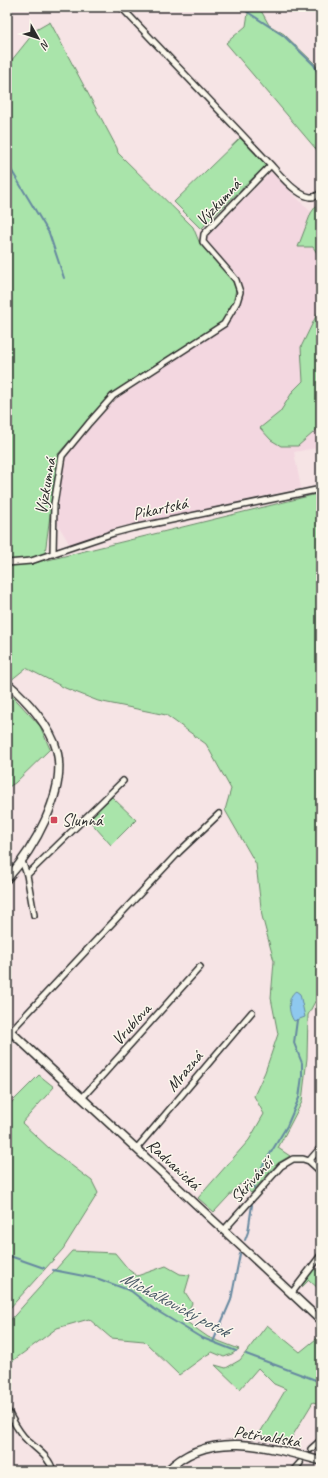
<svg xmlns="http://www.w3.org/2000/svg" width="328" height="1478" font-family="Caveat,sans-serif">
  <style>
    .built { fill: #f3d7e0 }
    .green { fill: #a9e4aa; stroke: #6a886a }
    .water { fill: #8ec8ee; stroke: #6689a0 }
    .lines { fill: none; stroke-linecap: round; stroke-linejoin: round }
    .stream { stroke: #6689a0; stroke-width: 2 }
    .minor-casing { stroke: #2b2b2b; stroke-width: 8 }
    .tertiary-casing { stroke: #2b2b2b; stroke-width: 10 }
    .minor { stroke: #fbf7ec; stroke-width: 5 }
    .tertiary { stroke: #fbf7ec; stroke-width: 7 }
    .poi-dot { fill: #d1495b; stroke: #fbf7ec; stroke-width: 1.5 }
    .labels { text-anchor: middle; stroke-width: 3; stroke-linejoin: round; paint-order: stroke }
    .street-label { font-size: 17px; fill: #2b2b2b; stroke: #fbf7ec }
    .poi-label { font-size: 17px; fill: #2b2b2b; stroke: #fbf7ec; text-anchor: start }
    .water-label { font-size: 18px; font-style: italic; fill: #495a66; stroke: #fbf7ec }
  </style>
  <rect width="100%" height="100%" fill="#f6e4e5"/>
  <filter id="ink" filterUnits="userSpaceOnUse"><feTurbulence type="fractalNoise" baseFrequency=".025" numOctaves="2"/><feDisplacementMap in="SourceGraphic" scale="8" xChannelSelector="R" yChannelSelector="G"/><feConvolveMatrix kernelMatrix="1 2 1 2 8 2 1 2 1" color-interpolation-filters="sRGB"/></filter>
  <g filter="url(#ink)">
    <!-- built -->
    <path class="built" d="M 271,172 L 321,222 L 321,447 L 294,452 L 301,488 L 160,519 L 122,526 L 70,545 L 57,523 L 55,516 L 65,459 L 67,453 L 72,447 L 115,400 L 226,325 L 241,301 L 243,288 L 237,274 L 206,242 L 207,236 Z"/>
    <!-- green -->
    <path class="green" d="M 249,7 L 259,7 L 269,25 L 284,34 L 315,64 L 321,75 L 321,155 L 226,43 L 246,26 Z
      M 50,22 L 117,148 L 118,153 L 193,227 L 200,244 L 232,280 L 236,288 L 234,300 L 223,321 L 112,393 L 58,454 L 44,561 L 321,493 L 321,990 L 308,1015 L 307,1058 L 302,1102 L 278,1148 L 290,1156 L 278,1163 L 251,1193 L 240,1184 L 214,1212 L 198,1198 L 249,1140 L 264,1114 L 254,1096 L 265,1072 L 278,1034 L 271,998 L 274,961 L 262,916 L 256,864 L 225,810 L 231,789 L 206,744 L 166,715 L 98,701 L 65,688 L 26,668 L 10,681 L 7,688 L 7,126 L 10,123 L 11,117 L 7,110 L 7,66 L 36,30 Z
      M 240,138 L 266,165 L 201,229 L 174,202 Z
      M 321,199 L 321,259 L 313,247 L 298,247 L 311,213 Z
      M 318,312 L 321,313 L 321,426 L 298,446 L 281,446 L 271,440 L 260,428 L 280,412 L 293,391 L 303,381 L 301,347 Z
      M 7,690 L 40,726 L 50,749 L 15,783 L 7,788 Z
      M 112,797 L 136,820 L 111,845 L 88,819 Z
      M 39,1075 L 54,1087 L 22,1123 L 50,1149 L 92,1181 L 98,1193 L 63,1249 L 9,1309 L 7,1308 L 7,1107 Z
      M 72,1251 L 115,1253 L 129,1270 L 137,1276 L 166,1266 L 180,1274 L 190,1275 L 185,1292 L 192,1303 L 184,1320 L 208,1337 L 239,1349 L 232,1354 L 224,1357 L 212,1352 L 205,1356 L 179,1375 L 144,1341 L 111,1338 L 89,1319 L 57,1328 L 7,1365 L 7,1324 Z
      M 313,1268 L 321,1273 L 321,1291 L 309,1280 L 302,1287 L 300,1285 Z
      M 267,1325 L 300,1352 L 321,1335 L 321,1405 L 313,1402 L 290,1440 L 258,1436 L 286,1389 L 274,1384 L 258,1368 L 240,1389 L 215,1365 L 226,1368 L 240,1360 Z"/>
    <!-- water -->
    <path class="water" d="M 296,991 L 300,994 L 305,1017 L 294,1021 C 288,1013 287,996 296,991 Z"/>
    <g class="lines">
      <!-- stream -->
      <path class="stream" d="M 240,7 L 284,36 L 314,65 L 321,79
        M 7,163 L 49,233 L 64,278
        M 254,1188 L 256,1177 L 287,1126 L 299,1098 L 302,1076 L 302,1063 L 294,1043 L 297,1020
        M 245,1240 L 248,1232 L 252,1205
        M 7,1255 L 44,1268
        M 53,1270 L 99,1279 L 131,1291 L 154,1309 L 200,1337 L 236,1351
        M 213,1342 L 231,1300 L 240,1254
        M 246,1354 L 321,1382"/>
      <defs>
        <path id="minor" d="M 271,165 C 280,175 308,210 321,192
          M 53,554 L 54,504 L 62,456 L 89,423 L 113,396 L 224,324 L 237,302 L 240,292 L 236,280 L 203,242 L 204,234 L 271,165 L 121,7
          M 7,563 L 31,561 L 114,533 L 133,528 L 321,489
          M 22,861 L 27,875 L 34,915
          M 27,875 L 123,781
          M 7,1035 L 179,852 L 219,814
          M 82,1098 L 200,967
          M 136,1149 L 252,1012
          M 309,1161 L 321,1172
          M 224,1230 L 281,1166 L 293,1159 L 303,1159 L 309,1161 L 321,1147
          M 291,1294 L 321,1255
          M 7,1410 C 13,1420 18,1432 27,1440 C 37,1450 49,1456 53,1471
          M 311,1449 L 321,1440
          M 293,1471 L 300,1463"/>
        <path id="tertiary" d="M 7,683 C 26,699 51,727 57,751 C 67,792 33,850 7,879
          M 7,1028 L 321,1321
          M 167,1471 C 208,1428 271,1447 321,1461"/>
      </defs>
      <!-- minor casing -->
      <use href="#minor" class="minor-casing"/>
      <!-- tertiary casing -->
      <use href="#tertiary" class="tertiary-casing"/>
      <!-- minor -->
      <use href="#minor" class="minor"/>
      <!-- tertiary -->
      <use href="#tertiary" class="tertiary"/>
    </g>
  </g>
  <!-- markers -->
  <rect class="poi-dot" x="50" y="816" width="8" height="8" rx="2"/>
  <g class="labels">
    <!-- street labels -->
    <g class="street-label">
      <text transform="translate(218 202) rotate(-47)" y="6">Výzkumná</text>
      <text transform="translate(45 486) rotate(-80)" y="6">Výzkumná</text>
      <text transform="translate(160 508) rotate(-12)" y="6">Pikartská</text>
      <text transform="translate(131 1024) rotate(-48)" y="6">Vrublova</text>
      <text transform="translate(184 1071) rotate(-50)" y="6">Mrazná</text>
      <text transform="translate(174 1164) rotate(43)" y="6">Radvanická</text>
      <text transform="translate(251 1180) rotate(-48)" y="6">Skřivánčí</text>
      <text transform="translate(267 1436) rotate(9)" y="6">Petřvaldská</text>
    </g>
    <!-- poi labels -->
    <g class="poi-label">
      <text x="62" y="826">Slunná</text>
    </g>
    <!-- water labels -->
    <g class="water-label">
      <text transform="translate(175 1304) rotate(28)" y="6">Michálkovický potok</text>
    </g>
  </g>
  <!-- margin -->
  <rect width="328" height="1478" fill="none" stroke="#fbf7ec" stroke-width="24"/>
  <rect x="12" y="12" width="304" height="1454" fill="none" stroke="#2b2b2b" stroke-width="1.5" filter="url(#ink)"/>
  <!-- north arrow -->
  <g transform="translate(38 38) rotate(129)" stroke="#fbf7ec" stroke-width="3" paint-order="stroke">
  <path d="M0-3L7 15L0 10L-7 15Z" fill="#2b2b2b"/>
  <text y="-6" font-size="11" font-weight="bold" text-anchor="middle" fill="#2b2b2b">N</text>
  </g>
</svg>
